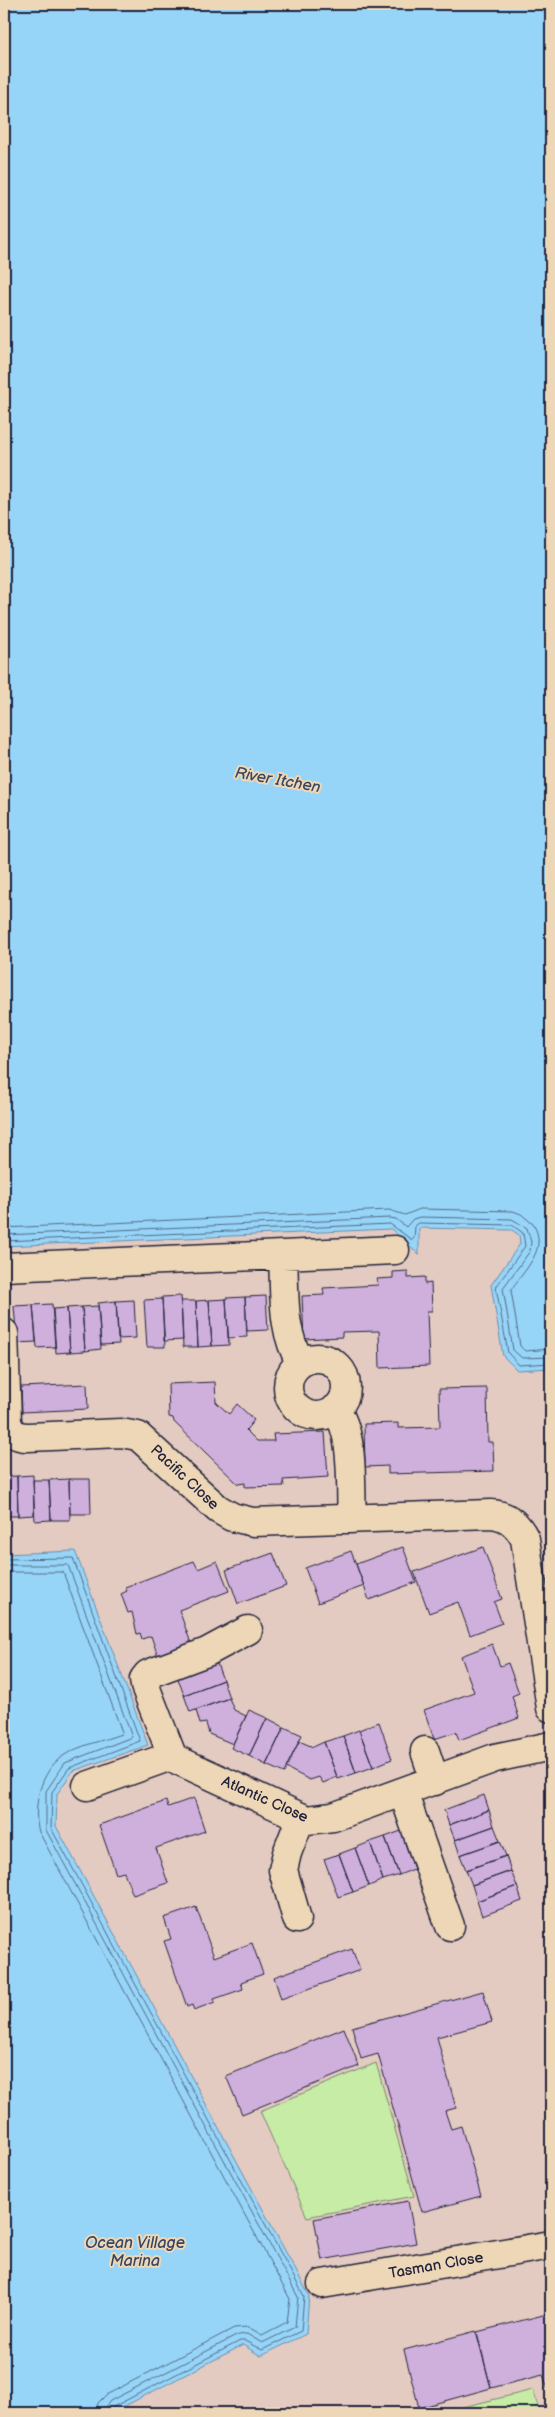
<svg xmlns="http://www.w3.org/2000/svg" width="555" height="2417" font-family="'Balsamiq Sans',sans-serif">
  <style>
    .green { fill: #c7eca6; stroke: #748770 }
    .water { fill: #97d5f8; stroke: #688dac }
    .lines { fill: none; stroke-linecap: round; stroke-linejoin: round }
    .shore { stroke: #516a87; stroke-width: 1 }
    .building { fill: #cfb0dd; stroke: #22223b }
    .minor-casing { stroke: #22223b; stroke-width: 31 }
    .minor { stroke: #edd7b6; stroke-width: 28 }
    .labels { text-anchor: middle; stroke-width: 4; stroke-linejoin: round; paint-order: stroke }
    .street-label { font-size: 15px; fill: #22223b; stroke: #edd7b6 }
    .water-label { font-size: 16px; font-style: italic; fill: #394661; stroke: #edd7b6 }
  </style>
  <rect width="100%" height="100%" fill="#e4cbc2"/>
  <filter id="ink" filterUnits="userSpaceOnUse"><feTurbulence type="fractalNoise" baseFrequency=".02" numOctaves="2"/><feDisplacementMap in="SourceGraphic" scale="10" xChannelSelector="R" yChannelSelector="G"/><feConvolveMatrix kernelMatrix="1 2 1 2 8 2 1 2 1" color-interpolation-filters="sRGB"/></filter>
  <g filter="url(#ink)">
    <!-- green -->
    <path class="green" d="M 376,2063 L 414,2196 L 307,2217 L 260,2111 Z
      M 533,2390 L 540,2413 L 438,2413 Z"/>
    <!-- water -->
    <path class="water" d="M 4,4 L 551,4 L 551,1368 L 517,1370 L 503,1356 L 491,1285 L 520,1244 L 519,1235 L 512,1230 L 419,1228 L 419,1255 L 391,1229 L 4,1246 Z
      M 75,1551 L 148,1745 L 73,1771 L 57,1794 L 56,1826 L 309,2295 L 306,2334 L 261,2356 L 243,2345 L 111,2413 L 13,2413 L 4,2396 L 4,1554 Z"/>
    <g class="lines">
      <!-- shore -->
      <path class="shore" d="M 4,1228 L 389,1210 L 405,1215 L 420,1209 L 513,1211 L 521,1214 L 533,1224 C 549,1249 524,1270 511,1290 L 520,1346 L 525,1351 L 551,1349
        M 4,1235 L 390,1218 L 396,1219 L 406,1227 L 413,1219 L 420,1217 L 512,1219 L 527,1228 L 531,1242 L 530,1251 L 503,1288 L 513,1350 L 522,1358 L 551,1357
        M 4,1241 L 390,1224 L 412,1240 L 414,1238 L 415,1226 L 419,1223 L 512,1225 L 523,1233 L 525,1246 L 496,1287 L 508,1353 L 519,1365 L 551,1363
        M 4,1559 L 73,1558 L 140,1741 L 69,1768 L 52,1792 L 51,1828 L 304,2296 L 301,2331 L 262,2350 L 245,2341 L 240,2341 L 113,2407 L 110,2413
        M 4,1565 L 68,1565 L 132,1737 L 65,1763 L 46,1791 L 46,1830 L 298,2297 L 295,2327 L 262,2343 L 247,2334 L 238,2335 L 110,2401 L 105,2407 L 104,2413
        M 4,1572 L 63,1572 L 122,1732 L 121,1734 C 103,1741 79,1745 63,1756 C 40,1771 32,1808 39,1832 L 290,2299 L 287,2322 L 262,2335 L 248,2327 L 234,2328 L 106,2395 L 98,2403 L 96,2413"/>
    </g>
    <!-- building -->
    <path class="building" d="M 408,1271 L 408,1278 L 425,1277 L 425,1284 L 431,1283 L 432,1311 L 427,1311 L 429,1366 L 380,1368 L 379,1331 L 342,1332 L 342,1337 L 304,1339 L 302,1296 L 324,1295 L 323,1288 L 378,1285 L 377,1279 L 393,1278 L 393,1272 Z
      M 181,1296 L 183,1340 L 164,1341 L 162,1297 Z
      M 266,1296 L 268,1330 L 247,1331 L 245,1297 Z
      M 245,1297 L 247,1337 L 228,1338 L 226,1298 Z
      M 162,1299 L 165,1347 L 147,1347 L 144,1300 Z
      M 226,1299 L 229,1345 L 212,1346 L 209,1300 Z
      M 134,1300 L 136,1338 L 118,1339 L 116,1301 Z
      M 209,1300 L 212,1346 L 198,1347 L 196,1301 Z
      M 116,1301 L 119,1344 L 101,1345 L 98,1303 Z
      M 181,1301 L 196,1301 L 198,1347 L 183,1347 Z
      M 52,1304 L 55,1347 L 37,1348 L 33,1305 Z
      M 33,1305 L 36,1342 L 17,1343 L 14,1306 Z
      M 98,1306 L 101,1349 L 85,1351 L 82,1307 Z
      M 82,1307 L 85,1351 L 70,1352 L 67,1308 Z
      M 67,1308 L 70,1352 L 56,1353 L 53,1309 Z
      M 215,1382 L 216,1402 L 229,1414 L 237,1404 L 254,1420 L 246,1430 L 257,1441 L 274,1441 L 273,1434 L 325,1432 L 328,1477 L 283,1480 L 284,1486 L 245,1487 L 245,1483 L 238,1484 L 174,1422 L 173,1418 L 169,1417 L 168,1384 Z
      M 87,1384 L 88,1409 L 22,1412 L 21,1387 Z
      M 487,1388 L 488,1442 L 493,1442 L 494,1471 L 388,1474 L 388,1466 L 365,1467 L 364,1424 L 398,1423 L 398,1428 L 440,1427 L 439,1389 Z
      M 33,1475 L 34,1515 L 18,1516 L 17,1476 Z
      M 17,1476 L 18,1516 L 4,1516 L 4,1477 Z
      M 69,1479 L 90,1479 L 91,1514 L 70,1514 Z
      M 69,1479 L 70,1520 L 51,1520 L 49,1480 Z
      M 33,1480 L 49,1480 L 51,1520 L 35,1521 Z
      M 403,1547 L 416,1582 L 369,1600 L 356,1564 Z
      M 483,1547 L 502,1599 L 494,1602 L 502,1623 L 470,1635 L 458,1602 L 429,1613 L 414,1572 Z
      M 351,1551 L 364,1586 L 318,1603 L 305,1568 Z
      M 273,1553 L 286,1586 L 238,1604 L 226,1570 Z
      M 194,1561 L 198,1569 L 217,1561 L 229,1591 L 179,1610 L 192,1646 L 159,1659 L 151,1636 L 142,1639 L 140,1633 L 137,1634 L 132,1612 L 128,1613 L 121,1594 L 127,1591 L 125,1587 Z
      M 492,1644 L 500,1666 L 508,1663 L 519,1693 L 512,1696 L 519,1718 L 459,1740 L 456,1732 L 434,1739 L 424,1710 L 474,1692 L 461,1656 Z
      M 216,1661 L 223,1680 L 184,1695 L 177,1676 Z
      M 223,1680 L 229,1698 L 190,1712 L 184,1695 Z
      M 229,1698 L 234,1710 L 246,1716 L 233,1744 L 209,1734 L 206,1723 L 200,1724 L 196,1710 Z
      M 249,1710 L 267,1718 L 249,1756 L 231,1748 Z
      M 267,1718 L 284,1727 L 266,1765 L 249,1756 Z
      M 379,1722 L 392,1759 L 373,1767 L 359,1730 Z
      M 284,1727 L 302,1735 L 284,1773 L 266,1765 Z
      M 359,1730 L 373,1767 L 356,1773 L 343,1736 Z
      M 343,1736 L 356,1773 L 338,1779 L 324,1742 Z
      M 299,1741 L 313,1747 L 324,1742 L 337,1777 L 323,1783 L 319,1777 L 310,1780 L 286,1768 Z
      M 484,1795 L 489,1810 L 449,1825 L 444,1810 Z
      M 194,1798 L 205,1831 L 156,1848 L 168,1883 L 133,1895 L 124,1872 L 116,1874 L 99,1825 L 166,1801 L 168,1807 Z
      M 489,1810 L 494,1826 L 455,1840 L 449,1825 Z
      M 494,1826 L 500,1841 L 460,1855 L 455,1840 Z
      M 401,1831 L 414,1869 L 399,1875 L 385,1837 Z
      M 385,1837 L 399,1875 L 383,1880 L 370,1842 Z
      M 500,1841 L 506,1856 L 466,1870 L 460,1855 Z
      M 370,1842 L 383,1880 L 369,1886 L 355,1848 Z
      M 355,1848 L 369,1886 L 353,1892 L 339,1854 Z
      M 339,1854 L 353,1892 L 338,1897 L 324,1859 Z
      M 506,1856 L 511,1871 L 472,1885 L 466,1870 Z
      M 511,1871 L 517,1886 L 477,1901 L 472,1885 Z
      M 517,1886 L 522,1901 L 482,1916 L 477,1901 Z
      M 196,1907 L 214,1957 L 252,1943 L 263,1974 L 241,1982 L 243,1989 L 214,1999 L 215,2002 L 194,2010 L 192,2005 L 187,2007 L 164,1941 L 171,1939 L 164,1918 Z
      M 352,1949 L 360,1970 L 281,1999 L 274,1977 Z
      M 483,1991 L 492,2022 L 437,2037 L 456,2108 L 445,2111 L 451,2129 L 461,2126 L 481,2196 L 422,2212 L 378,2054 L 361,2059 L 352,2027 Z
      M 344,2028 L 359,2066 L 242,2114 L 226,2076 Z
      M 408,2201 L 416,2243 L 322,2260 L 314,2219 Z
      M 551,2313 L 551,2389 L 548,2389 L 543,2375 L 491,2388 L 477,2332 Z
      M 476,2331 L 491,2388 L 419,2408 L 404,2350 Z
      M 4,2398 L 12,2413 L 4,2413 Z"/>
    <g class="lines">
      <defs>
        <path id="minor" d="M 283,1255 C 285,1292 281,1331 301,1363
          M 4,1267 L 395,1250
          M 4,1333 L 7,1422 C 11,1433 16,1437 28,1437 L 121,1433 L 138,1436 L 218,1509 L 232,1517 L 253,1522 L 491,1514 C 507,1515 518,1525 525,1539 L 551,1708
          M288 1387a29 29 0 1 1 58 0a29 29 0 1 1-58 0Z
          M 335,1409 C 355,1433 350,1487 352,1519
          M 248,1630 L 207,1652 L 148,1674 L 144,1679 L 145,1686 L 173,1758 L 307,1820 L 333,1817 L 495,1758 L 551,1746
          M 425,1751 L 435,1781
          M 87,1786 L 171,1756
          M 403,1792 L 450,1926
          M 297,1919 L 283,1870 L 287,1853 L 301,1817
          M 322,2284 L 551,2245"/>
      </defs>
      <!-- minor casing -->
      <use href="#minor" class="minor-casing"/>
      <!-- minor -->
      <use href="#minor" class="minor"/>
    </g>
  </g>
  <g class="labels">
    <!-- street labels -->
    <g class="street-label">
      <text transform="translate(185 1477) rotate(43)" y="5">Pacific Close</text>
      <text transform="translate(265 1799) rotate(24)" y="5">Atlantic Close</text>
      <text transform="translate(436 2265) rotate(-10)" y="5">Tasman Close</text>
    </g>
    <!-- water labels -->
    <g class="water-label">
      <text transform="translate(278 779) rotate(10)" y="6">River Itchen</text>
      <text x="135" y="2248">Ocean Village<tspan x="135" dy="18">Marina</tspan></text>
    </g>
  </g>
  <!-- margin -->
  <rect width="555" height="2417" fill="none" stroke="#edd7b6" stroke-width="20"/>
  <rect x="10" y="10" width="535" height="2397" fill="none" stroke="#22223b" stroke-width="2" filter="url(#ink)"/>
</svg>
